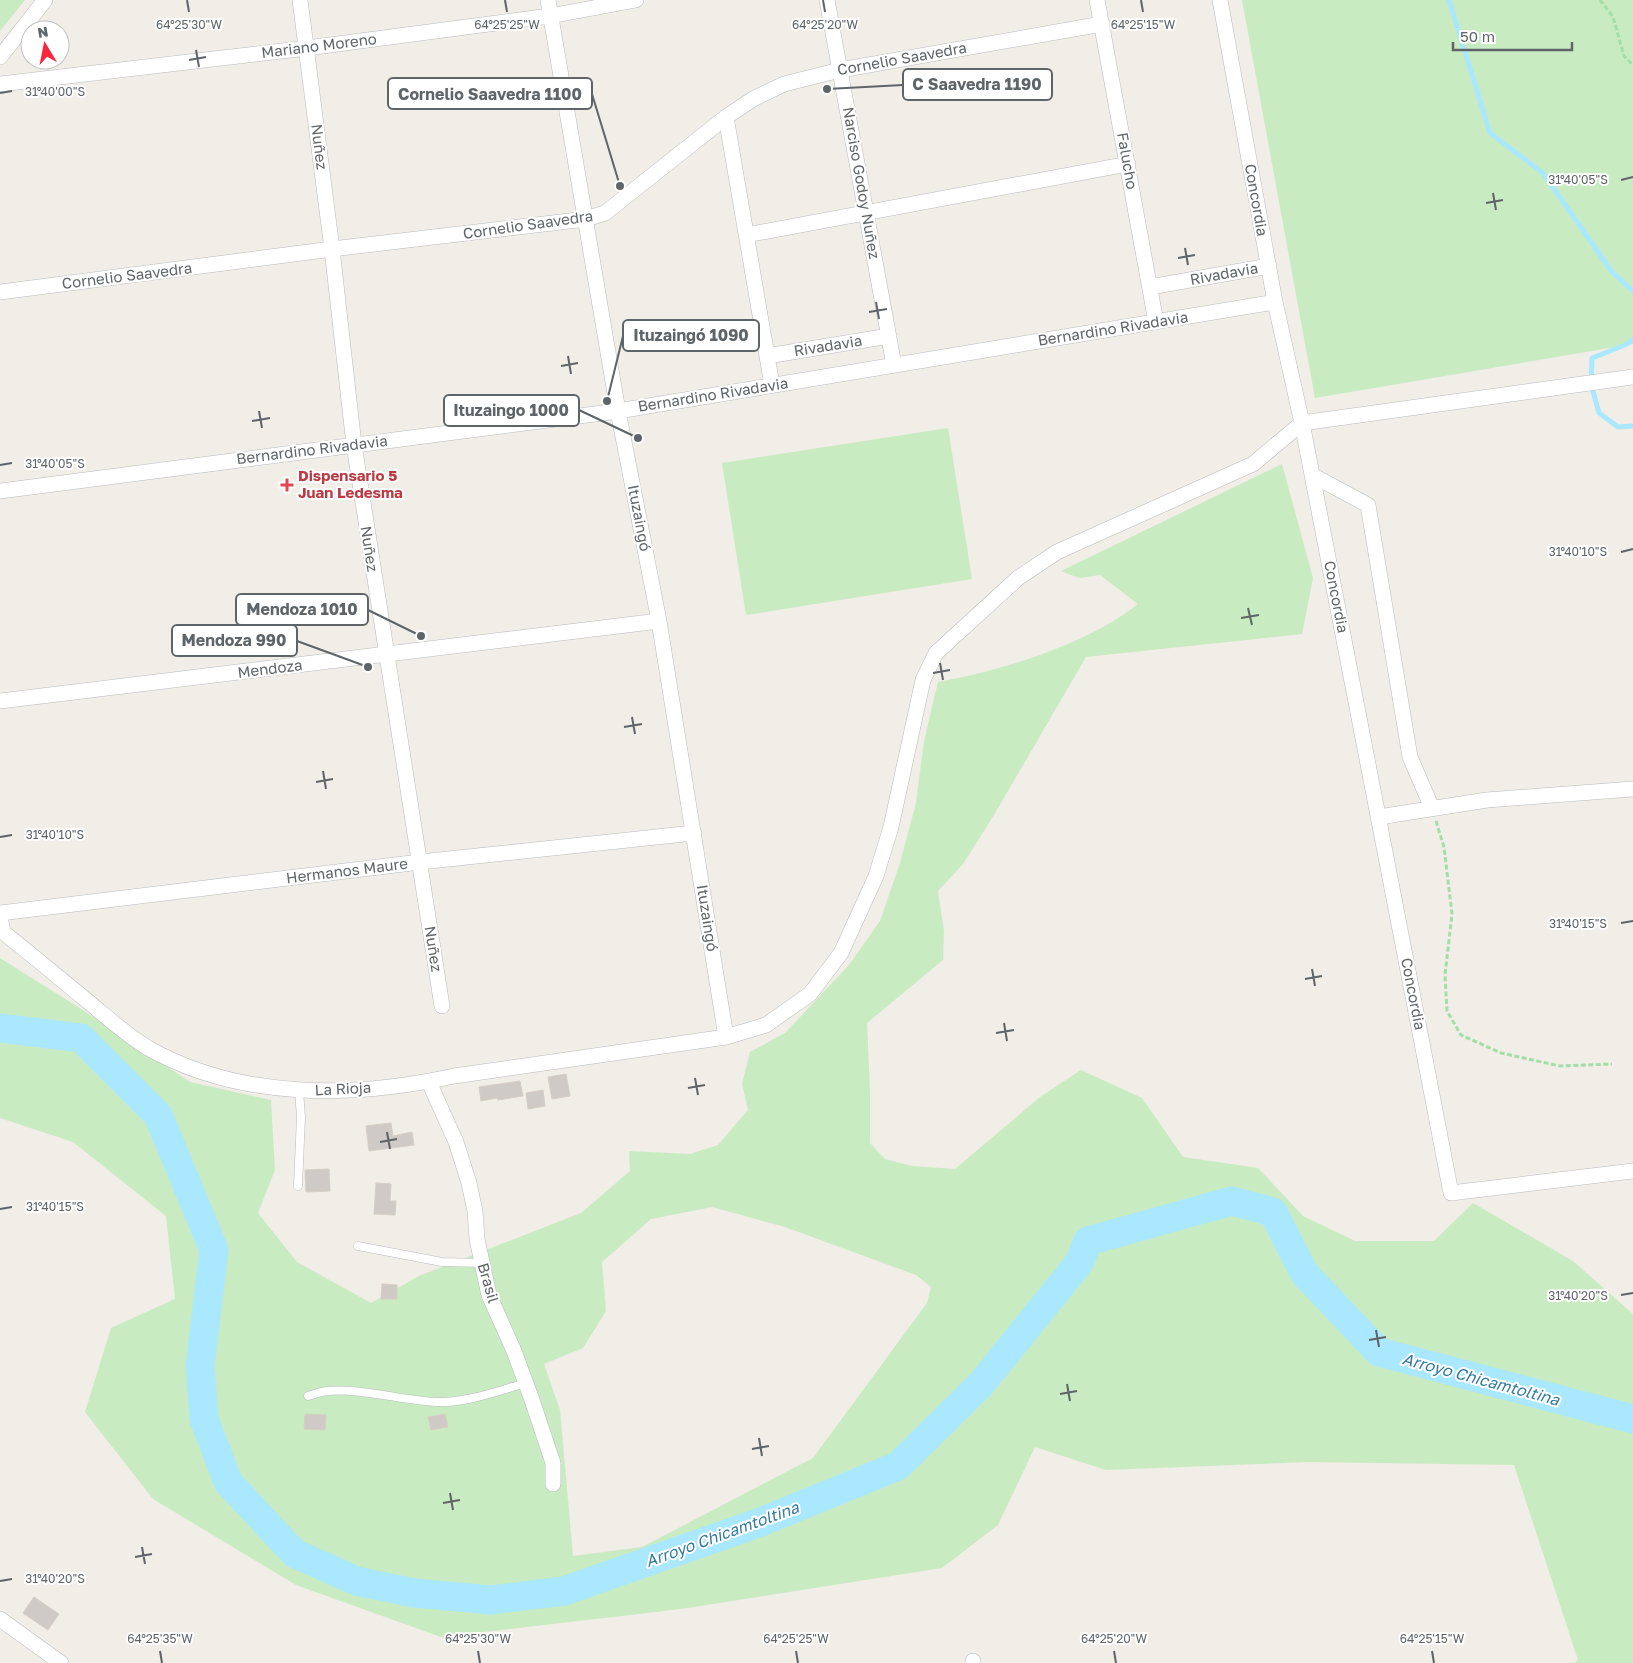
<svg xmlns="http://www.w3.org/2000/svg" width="1633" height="1663" font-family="'Golos Text',sans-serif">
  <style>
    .green { fill: #c9ebc1; fill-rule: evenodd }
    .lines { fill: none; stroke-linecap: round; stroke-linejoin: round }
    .stream { stroke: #a9e8ff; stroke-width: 5 }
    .river { stroke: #a9e8ff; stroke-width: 29 }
    .building { fill: #cfcac5; stroke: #d7cec4 }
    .lane-casing { stroke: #b7bbbe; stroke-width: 9 }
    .street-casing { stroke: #b7bbbe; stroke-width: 16 }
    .path { stroke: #a3dea8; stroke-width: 3; stroke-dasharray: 5 2.5; stroke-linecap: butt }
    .lane { stroke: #fff; stroke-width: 8 }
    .street { stroke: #fff; stroke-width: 15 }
    .ticks { fill: none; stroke: #5e6468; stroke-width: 2 }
    .health-dot { fill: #e0444e; stroke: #fff; stroke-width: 2 }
    .labels { text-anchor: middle; stroke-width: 4; stroke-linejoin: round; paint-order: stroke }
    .street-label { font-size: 15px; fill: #5e6468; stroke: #fff }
    .health-label { font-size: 15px; font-weight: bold; fill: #be3a42; stroke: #fff; text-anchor: start }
    .water-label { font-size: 16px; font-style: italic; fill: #347ba0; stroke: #fff }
    .ticks-label { font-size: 12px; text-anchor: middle; fill: #5e6468; stroke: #fff; stroke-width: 4; stroke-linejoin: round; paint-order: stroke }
    .leader { fill: none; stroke: #5e6468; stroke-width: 2 }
    .callout-dot { fill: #5e6468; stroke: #fff; stroke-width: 2 }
    .callout { fill: #fff; stroke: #5e6468; stroke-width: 2 }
    .callout-label { font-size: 16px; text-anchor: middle; font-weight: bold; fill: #5e6468 }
  </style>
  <rect width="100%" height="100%" fill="#f1ede7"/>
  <!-- green -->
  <path class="green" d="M 0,0 L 25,0 L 0,31 Z
    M 1242,0 L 1633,0 L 1633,344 L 1315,398 Z
    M 948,428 L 972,579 L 746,615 L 722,463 Z
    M 1282,464 L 1313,578 L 1302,634 L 1086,657 L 994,815 L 963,864 L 938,891 L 944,931 L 943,960 L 867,1023 L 870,1091 L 870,1143 L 885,1159 L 912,1166 L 955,1169 L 1040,1097 L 1081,1070 L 1142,1098 L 1183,1157 L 1258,1168 L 1303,1216 L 1355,1241 L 1434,1241 L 1473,1203 L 1573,1261 L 1633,1314 L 1633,1663 L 1574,1663 L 1578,1660 L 1514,1465 L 1307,1462 L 1106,1470 L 1035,1447 L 998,1525 L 942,1568 L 681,1609 L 441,1637 L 296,1585 L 153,1499 L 85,1412 L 111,1328 L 175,1299 L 166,1216 L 73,1142 L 0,1118 L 0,958 L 78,1007 L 190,1082 L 271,1100 L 275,1170 L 258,1213 L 297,1262 L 371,1303 L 419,1276 L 581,1213 L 630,1171 L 629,1151 L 690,1154 L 718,1145 L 748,1110 L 742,1084 L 750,1052 L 785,1033 L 849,965 L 880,921 L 900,863 L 916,803 L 924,741 L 938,682 C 1001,671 1088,644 1138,604 L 1100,575 L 1079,578 L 1061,571 ZM 712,1207 L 785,1227 L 916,1275 L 931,1287 L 927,1303 L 813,1458 L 642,1547 L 573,1556 L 560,1410 L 544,1364 L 583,1348 L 606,1311 L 602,1262 L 651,1219 Z"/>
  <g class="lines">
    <!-- stream -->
    <path class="stream" d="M 1449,0 L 1490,133 L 1543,173 L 1612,272 L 1633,291
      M 1633,340 L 1625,345 L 1592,358 L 1591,384 L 1599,413 L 1618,427 L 1633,426"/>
    <!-- river -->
    <path class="river" d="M 0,1028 L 81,1038 L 158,1115 L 214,1250 L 200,1365 L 204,1419 L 228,1482 L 294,1553 L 356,1581 L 414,1593 L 491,1600 L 564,1591 L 758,1523 L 898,1466 L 982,1383 L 1079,1263 L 1088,1241 L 1232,1201 L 1273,1212 L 1304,1273 L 1379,1352 L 1633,1419"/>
  </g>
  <!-- building -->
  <path class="building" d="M 566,1074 L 570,1096 L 552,1099 L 548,1077 Z
    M 520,1081 L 523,1096 L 498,1100 L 497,1098 L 481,1101 L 479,1087 Z
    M 543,1090 L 545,1106 L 528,1109 L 526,1093 Z
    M 391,1123 L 393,1136 L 412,1132 L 414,1145 L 369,1151 L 366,1126 Z
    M 329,1169 L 330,1191 L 306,1192 L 305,1170 Z
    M 376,1183 L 391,1184 L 390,1201 L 396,1201 L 395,1215 L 374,1214 Z
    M 382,1284 L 397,1285 L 397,1299 L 381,1299 Z
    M 305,1414 L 326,1415 L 325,1430 L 304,1429 Z
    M 445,1414 L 448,1427 L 431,1430 L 428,1417 Z
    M 34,1597 L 59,1614 L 48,1630 L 23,1613 Z"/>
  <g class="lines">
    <defs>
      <path id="lane" d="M 298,1186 L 301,1117 L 299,1091
        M 358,1246 L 442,1262 L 483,1263
        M 308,1396 C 314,1394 321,1392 327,1391 C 362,1388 400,1400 437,1402 C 467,1403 497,1391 526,1383"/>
      <path id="street" d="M 300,0 L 332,249 L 354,445 L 442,1006
        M 548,0 L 618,411 L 659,621 L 726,1037
        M 827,0 L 894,365
        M 1097,0 L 1156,322
        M 1220,0 L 1275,302 L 1302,423 L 1451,1193 L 1633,1171
        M 0,57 L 45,0
        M 0,84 L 307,48 L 550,16 L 636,0
        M 726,117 L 772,385
        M 746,235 L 1128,164
        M 1150,287 L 1269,266
        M 0,292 L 332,249 L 586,219 L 605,213 L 726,117 L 753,99 L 784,84 L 840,70 L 1102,24
        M 767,356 L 889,336
        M 1312,475 L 1368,505 L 1410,757 L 1432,808
        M 0,491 L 618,411 L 1275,302
        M 0,701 L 659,621
        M 1379,817 L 1487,800 L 1633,789
        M 0,913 L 420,862 L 694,833
        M 0,917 L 3,932 C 33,956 62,980 91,1004 C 109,1019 128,1036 148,1048 C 240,1100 354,1098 454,1076 L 726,1037 L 766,1025 L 810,994 L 841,953 L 876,876 L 891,827 L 923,680 L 936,653 L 1018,578 L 1057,552 L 1253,464 L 1302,423 L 1633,377
        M 429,1082 L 456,1142 L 469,1183 L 475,1211 L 477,1239 L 489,1295 L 514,1351 L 532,1400 L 553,1463 L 553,1484
        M 0,1619 L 61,1663
        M 973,1661 L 973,1663"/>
    </defs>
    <!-- lane casing -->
    <use href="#lane" class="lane-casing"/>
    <!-- street casing -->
    <use href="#street" class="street-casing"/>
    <!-- path -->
    <path class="path" d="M 1600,0 L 1613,17 L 1624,56 L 1633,65
      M 1436,821 L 1444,847 L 1452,914 L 1445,975 L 1447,1011 L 1461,1035 L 1501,1053 L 1560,1066 L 1612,1064"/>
    <!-- lane -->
    <use href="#lane" class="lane"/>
    <!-- street -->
    <use href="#street" class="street"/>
  </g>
  <!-- ticks -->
  <path class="ticks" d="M 187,0 L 189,12M 505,0 L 507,12M 823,0 L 825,12M 1141,0 L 1143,12M 196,50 L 199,67M 189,60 L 206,57M 0,93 L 12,91M 1621,180 L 1633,177M 1493,193 L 1496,210M 1486,203 L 1503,200M 1185,248 L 1188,265M 1178,258 L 1195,255M 876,302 L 879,319M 869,312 L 887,309M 568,356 L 571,374M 561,366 L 578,363M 259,411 L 262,428M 252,421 L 270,418M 0,465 L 12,463M 1621,552 L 1633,549M 1248,608 L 1252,625M 1241,618 L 1259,615M 940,663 L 943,680M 933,673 L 950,670M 632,717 L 635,734M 624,727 L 642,724M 323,771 L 326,789M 316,782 L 333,779M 0,837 L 12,835M 1621,923 L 1633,921M 1312,969 L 1315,986M 1305,979 L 1322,976M 1004,1023 L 1007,1041M 996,1033 L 1014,1030M 695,1078 L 698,1095M 688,1088 L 705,1085M 387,1132 L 390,1149M 380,1142 L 397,1139M 0,1209 L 12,1207M 1621,1295 L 1633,1293M 1376,1330 L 1379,1347M 1369,1340 L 1386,1337M 1067,1384 L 1070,1401M 1060,1394 L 1077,1391M 759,1438 L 762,1456M 752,1449 L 769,1446M 450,1493 L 453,1510M 443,1503 L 460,1500M 142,1547 L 145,1564M 135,1557 L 152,1554M 0,1581 L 12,1579M 160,1651 L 162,1663M 478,1651 L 480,1663M 796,1651 L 798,1663M 1114,1651 L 1116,1663M 1432,1651 L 1434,1663"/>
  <!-- markers -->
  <path class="health-dot" d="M284.5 477.5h5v5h5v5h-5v5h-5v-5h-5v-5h5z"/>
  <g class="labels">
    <!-- street labels -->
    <g class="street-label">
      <text transform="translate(319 46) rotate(-7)" y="5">Mariano Moreno</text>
      <text transform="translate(902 59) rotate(-10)" y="5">Cornelio Saavedra</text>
      <text transform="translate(319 147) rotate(83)" y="5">Nuñez</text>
      <text transform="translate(1127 161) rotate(80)" y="5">Falucho</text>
      <text transform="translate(861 183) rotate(80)" y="5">Narciso Godoy Nuñez</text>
      <text transform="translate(1256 200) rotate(80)" y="5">Concordia</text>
      <text transform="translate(528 225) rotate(-8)" y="5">Cornelio Saavedra</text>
      <text transform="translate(1224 274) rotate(-10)" y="5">Rivadavia</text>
      <text transform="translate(127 276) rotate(-7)" y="5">Cornelio Saavedra</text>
      <text transform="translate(1113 329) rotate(-9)" y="5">Bernardino Rivadavia</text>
      <text transform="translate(828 346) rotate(-9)" y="5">Rivadavia</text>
      <text transform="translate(713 395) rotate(-9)" y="5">Bernardino Rivadavia</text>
      <text transform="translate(312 450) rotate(-7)" y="5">Bernardino Rivadavia</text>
      <text transform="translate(639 518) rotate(79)" y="5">Ituzaingó</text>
      <text transform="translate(369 549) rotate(81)" y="5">Nuñez</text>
      <text transform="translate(1336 597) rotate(79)" y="5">Concordia</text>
      <text transform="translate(270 669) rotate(-7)" y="5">Mendoza</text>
      <text transform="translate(347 871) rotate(-7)" y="5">Hermanos Maure</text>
      <text transform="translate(707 918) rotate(81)" y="5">Ituzaingó</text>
      <text transform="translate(433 949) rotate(81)" y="5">Nuñez</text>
      <text transform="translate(1413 994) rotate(79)" y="5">Concordia</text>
      <text transform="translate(343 1089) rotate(-3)" y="5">La Rioja</text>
      <text transform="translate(488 1283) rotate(74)" y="5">Brasil</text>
    </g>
    <!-- health labels -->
    <g class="health-label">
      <text x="298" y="481">Dispensario 5<tspan x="298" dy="17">Juan Ledesma</tspan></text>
    </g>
    <!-- water labels -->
    <g class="water-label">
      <text transform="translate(1481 1379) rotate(15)" y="6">Arroyo Chicamtoltina</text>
      <text transform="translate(722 1534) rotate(-20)" y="6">Arroyo Chicamtoltina</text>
    </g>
  </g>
  <g class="ticks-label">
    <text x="189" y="29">64°25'30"W</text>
    <text x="507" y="29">64°25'25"W</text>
    <text x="825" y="29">64°25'20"W</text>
    <text x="1143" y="29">64°25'15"W</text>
    <text x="55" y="96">31°40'00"S</text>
    <text x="1578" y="184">31°40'05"S</text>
    <text x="55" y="468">31°40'05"S</text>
    <text x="1578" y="556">31°40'10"S</text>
    <text x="55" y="839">31°40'10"S</text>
    <text x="1578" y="928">31°40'15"S</text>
    <text x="55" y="1211">31°40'15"S</text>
    <text x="1578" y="1300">31°40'20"S</text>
    <text x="55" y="1583">31°40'20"S</text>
    <text x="160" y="1643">64°25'35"W</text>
    <text x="478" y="1643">64°25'30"W</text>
    <text x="796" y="1643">64°25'25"W</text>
    <text x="1114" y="1643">64°25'20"W</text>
    <text x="1432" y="1643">64°25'15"W</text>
  </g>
  <!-- callouts -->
  <path class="leader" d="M827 89L903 85M620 186L592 94M607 401L623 336M638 438L579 410M421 636L368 610M368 667L297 641"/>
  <g class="callout-dot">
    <circle cx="827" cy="89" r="5"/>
    <circle cx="620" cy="186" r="5"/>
    <circle cx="607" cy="401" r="5"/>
    <circle cx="638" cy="438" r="5"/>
    <circle cx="421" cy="636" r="5"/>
    <circle cx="368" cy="667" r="5"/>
  </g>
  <g class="callout">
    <rect x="903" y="69" width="149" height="31" rx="5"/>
    <rect x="388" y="78" width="204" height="31" rx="5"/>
    <rect x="623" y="320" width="136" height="31" rx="5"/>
    <rect x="444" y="395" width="135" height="31" rx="5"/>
    <rect x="236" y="594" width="132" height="31" rx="5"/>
    <rect x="172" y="625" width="125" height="31" rx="5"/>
  </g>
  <g class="callout-label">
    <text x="977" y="90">C Saavedra 1190</text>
    <text x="490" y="100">Cornelio Saavedra 1100</text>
    <text x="691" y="341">Ituzaingó 1090</text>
    <text x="511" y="416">Ituzaingo 1000</text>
    <text x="302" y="615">Mendoza 1010</text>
    <text x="234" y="646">Mendoza 990</text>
  </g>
  <!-- north arrow -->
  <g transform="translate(45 45) rotate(350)"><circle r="24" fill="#ffffff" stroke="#bfc1c3"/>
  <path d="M0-4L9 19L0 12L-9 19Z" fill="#f8263a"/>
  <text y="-8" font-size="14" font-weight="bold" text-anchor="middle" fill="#5e6468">N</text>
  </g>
  <!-- scale -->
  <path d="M1453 42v8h119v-8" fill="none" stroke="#5e6468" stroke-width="2.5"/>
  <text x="1460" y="42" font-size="15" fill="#5e6468" stroke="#ffffff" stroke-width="4" paint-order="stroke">50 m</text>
</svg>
